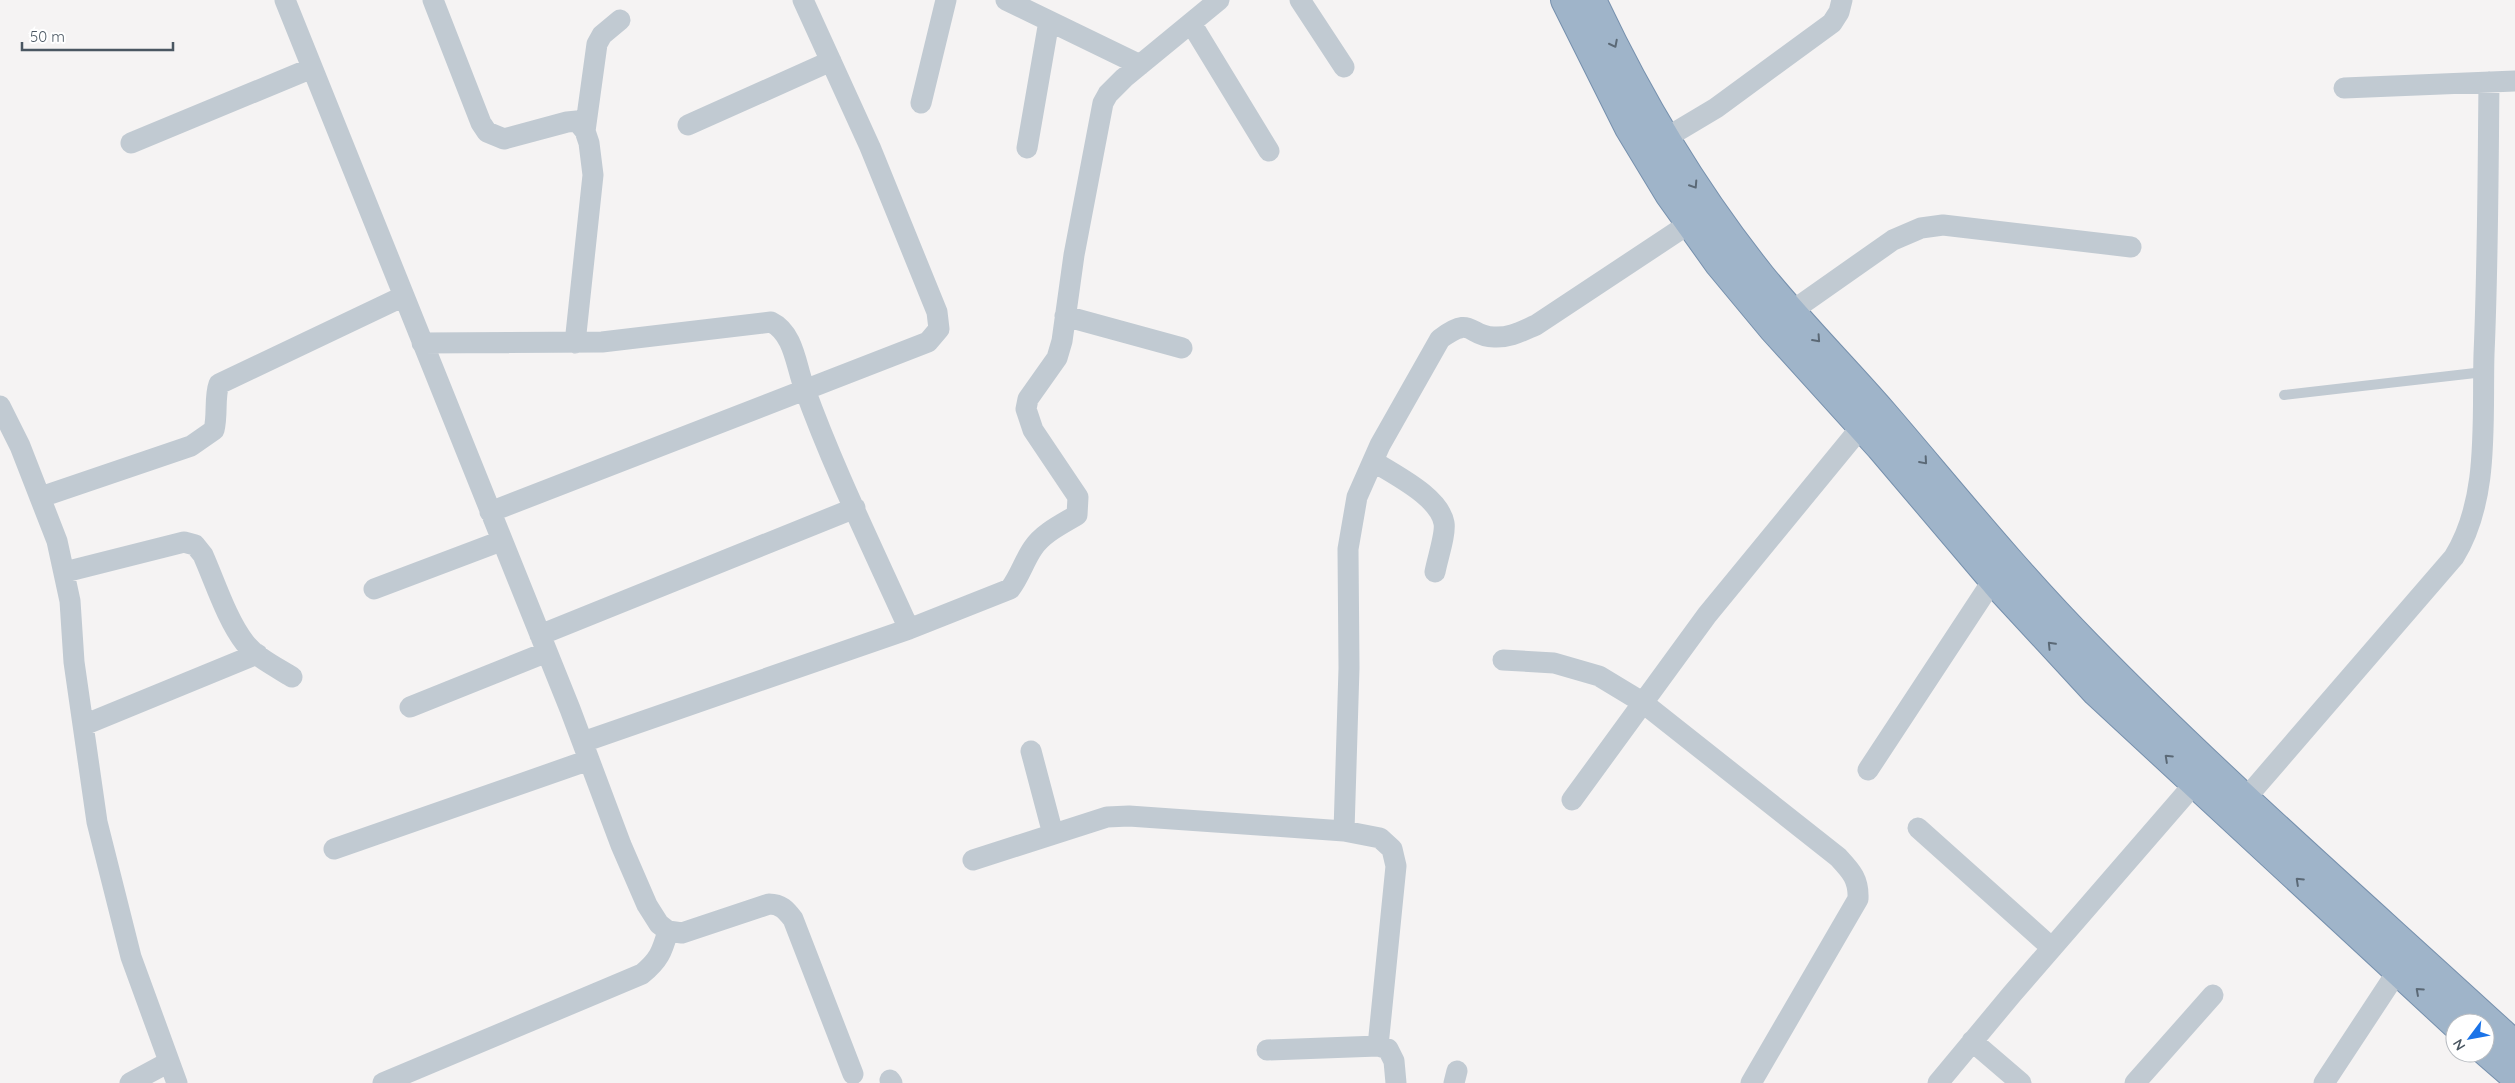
<svg xmlns="http://www.w3.org/2000/svg" width="2515" height="1083" font-family="Quicksand,sans-serif">
  <style>
    .lines { fill: none; stroke-linecap: round; stroke-linejoin: round }
    .trunk-casing { stroke: #7690ad; stroke-width: 30 }
    .service { stroke: #c1cad2; stroke-width: 10 }
    .minor { stroke: #c1cad2; stroke-width: 21 }
    .trunk { stroke: #9fb4c9; stroke-width: 28 }
    .oneway { stroke: #5b6976 }
  </style>
  <rect width="100%" height="100%" fill="#f5f3f3"/>
  <g class="lines">
    <defs>
      <path id="trunk" d="M 1565,0 L 1629,128 L 1669,194 L 1719,264 L 1773,329 L 1880,447 L 1999,587 L 2096,692 L 2455,1024
        M 1592,0 C 1638,98 1693,191 1761,276 C 1799,323 1843,367 1883,413 C 1950,491 2015,572 2088,646 C 2224,785 2372,913 2515,1045
        M 2485,1051 L 2515,1077"/>
    </defs>
    <!-- trunk casing -->
    <use href="#trunk" class="trunk-casing"/>
    <!-- service -->
    <path class="service" d="M 2284,395 L 2484,372"/>
    <!-- minor -->
    <path class="minor" d="M 285,0 L 570,709 L 621,845 L 647,905 L 659,924 L 668,931 L 682,933 L 769,904 C 781,904 786,910 793,919 L 853,1074
      M 433,0 L 481,123 L 487,132 L 504,139 L 567,122 L 577,121 L 585,131 L 589,143 L 593,175 L 575,343
      M 1006,0 L 1140,65
      M 1300,0 L 1344,67
      M 1191,23 L 1269,151
      M 2344,88 L 2515,81
      M 921,103 L 946,0
      M 688,125 L 831,61
      M 585,131 L 597,44 L 602,35 L 620,20
      M 1664,139 L 1716,108 L 1832,23 L 1839,12 L 1842,0
      M 131,143 L 312,68
      M 1027,148 L 1049,21
      M 1792,311 L 1893,240 L 1921,228 L 1943,225 L 2131,247
      M 1065,316 L 1182,348
      M 422,343 L 602,342 L 771,322 C 794,333 796,366 804,387 C 834,470 873,549 909,629
      M 0,406 L 20,446 L 57,541 L 70,601 L 74,662 L 97,822 L 131,957 L 177,1083
      M 1373,461 C 1394,475 1439,496 1444,523 C 1446,534 1437,560 1435,572
      M 41,497 L 191,446 L 214,430 C 218,414 214,398 219,384 L 404,296
      M 490,512 L 928,342 L 939,329 L 937,312 L 870,147 L 803,0
      M 65,572 L 184,542 L 195,545 L 203,555 C 215,582 227,620 245,643 C 257,658 276,667 292,677
      M 374,589 L 501,541
      M 540,635 L 855,508
      M 1503,660 L 1554,663 L 1599,676 L 1642,702 L 1838,857 C 1851,871 1859,879 1858,899 L 1751,1083
      M 410,707 L 547,652
      M 84,725 L 257,654
      M 583,742 L 909,629 L 1010,589 C 1020,576 1024,561 1033,548 C 1043,533 1062,524 1077,515 L 1078,497 L 1033,430 L 1026,409 L 1028,399 L 1057,358 L 1062,341 L 1074,255 L 1103,103 L 1108,94 L 1124,78 L 1219,0
      M 1031,751 L 1053,834
      M 1868,770 L 1993,580
      M 2246,798 L 2454,557 C 2490,499 2482,421 2484,354 C 2488,264 2488,173 2489,82
      M 1572,800 L 1707,615 L 1862,426
      M 1918,828 L 2052,948
      M 1344,831 L 1349,668 L 1348,549 L 1357,497 L 1380,445 L 1440,339 C 1473,314 1468,337 1494,337 C 1510,338 1522,331 1536,325 L 1690,223
      M 334,849 L 589,760
      M 973,860 L 1107,817 L 1129,816 L 1344,831 L 1380,838 L 1392,849 L 1396,866 L 1378,1046
      M 1972,1041 L 2021,1083
      M 1267,1050 L 1378,1046 L 1388,1049 L 1394,1061 L 1396,1083
      M 890,1080 L 892,1083
      M 130,1083 L 169,1062
      M 383,1083 L 642,974 C 659,960 662,952 668,931
      M 1454,1083 L 1457,1071
      M 1938,1083 L 2012,994 L 2195,783
      M 2135,1083 L 2213,995
      M 2324,1083 L 2397,972 L 2411,962"/>
    <!-- trunk -->
    <use href="#trunk" class="trunk"/>
  </g>
  <!-- one-way arrows -->
  <defs><path id="oneway-chevron" d="M-2-3.5L2.5 0L-2 3.5" fill="none" stroke-width="1.6" stroke-linecap="round" stroke-linejoin="round" transform="scale(1.25)"/></defs>
  <g class="oneway">
    <use href="#oneway-chevron" transform="translate(1614 44) rotate(63)"/>
    <use href="#oneway-chevron" transform="translate(1694 185) rotate(57)"/>
    <use href="#oneway-chevron" transform="translate(1817 339) rotate(48)"/>
    <use href="#oneway-chevron" transform="translate(1924 461) rotate(49)"/>
    <use href="#oneway-chevron" transform="translate(2051 645) rotate(-134)"/>
    <use href="#oneway-chevron" transform="translate(2168 758) rotate(-137)"/>
    <use href="#oneway-chevron" transform="translate(2299 881) rotate(-137)"/>
    <use href="#oneway-chevron" transform="translate(2419 991) rotate(-138)"/>
  </g>
  <!-- north arrow -->
  <g transform="translate(2470 1038) rotate(238)"><circle r="24" fill="#ffffff" stroke="#b7bbc0"/>
  <path d="M0-4L9 19L0 12L-9 19Z" fill="#1a73e8"/>
  <text y="-8" font-size="14" font-weight="bold" text-anchor="middle" fill="#4a5661">N</text>
  </g>
  <!-- scale -->
  <path d="M22 42v8h151v-8" fill="none" stroke="#4a5661" stroke-width="2.5"/>
  <text x="30" y="42" font-size="15" fill="#4a5661" stroke="#ffffff" stroke-width="4" paint-order="stroke">50 m</text>
</svg>
